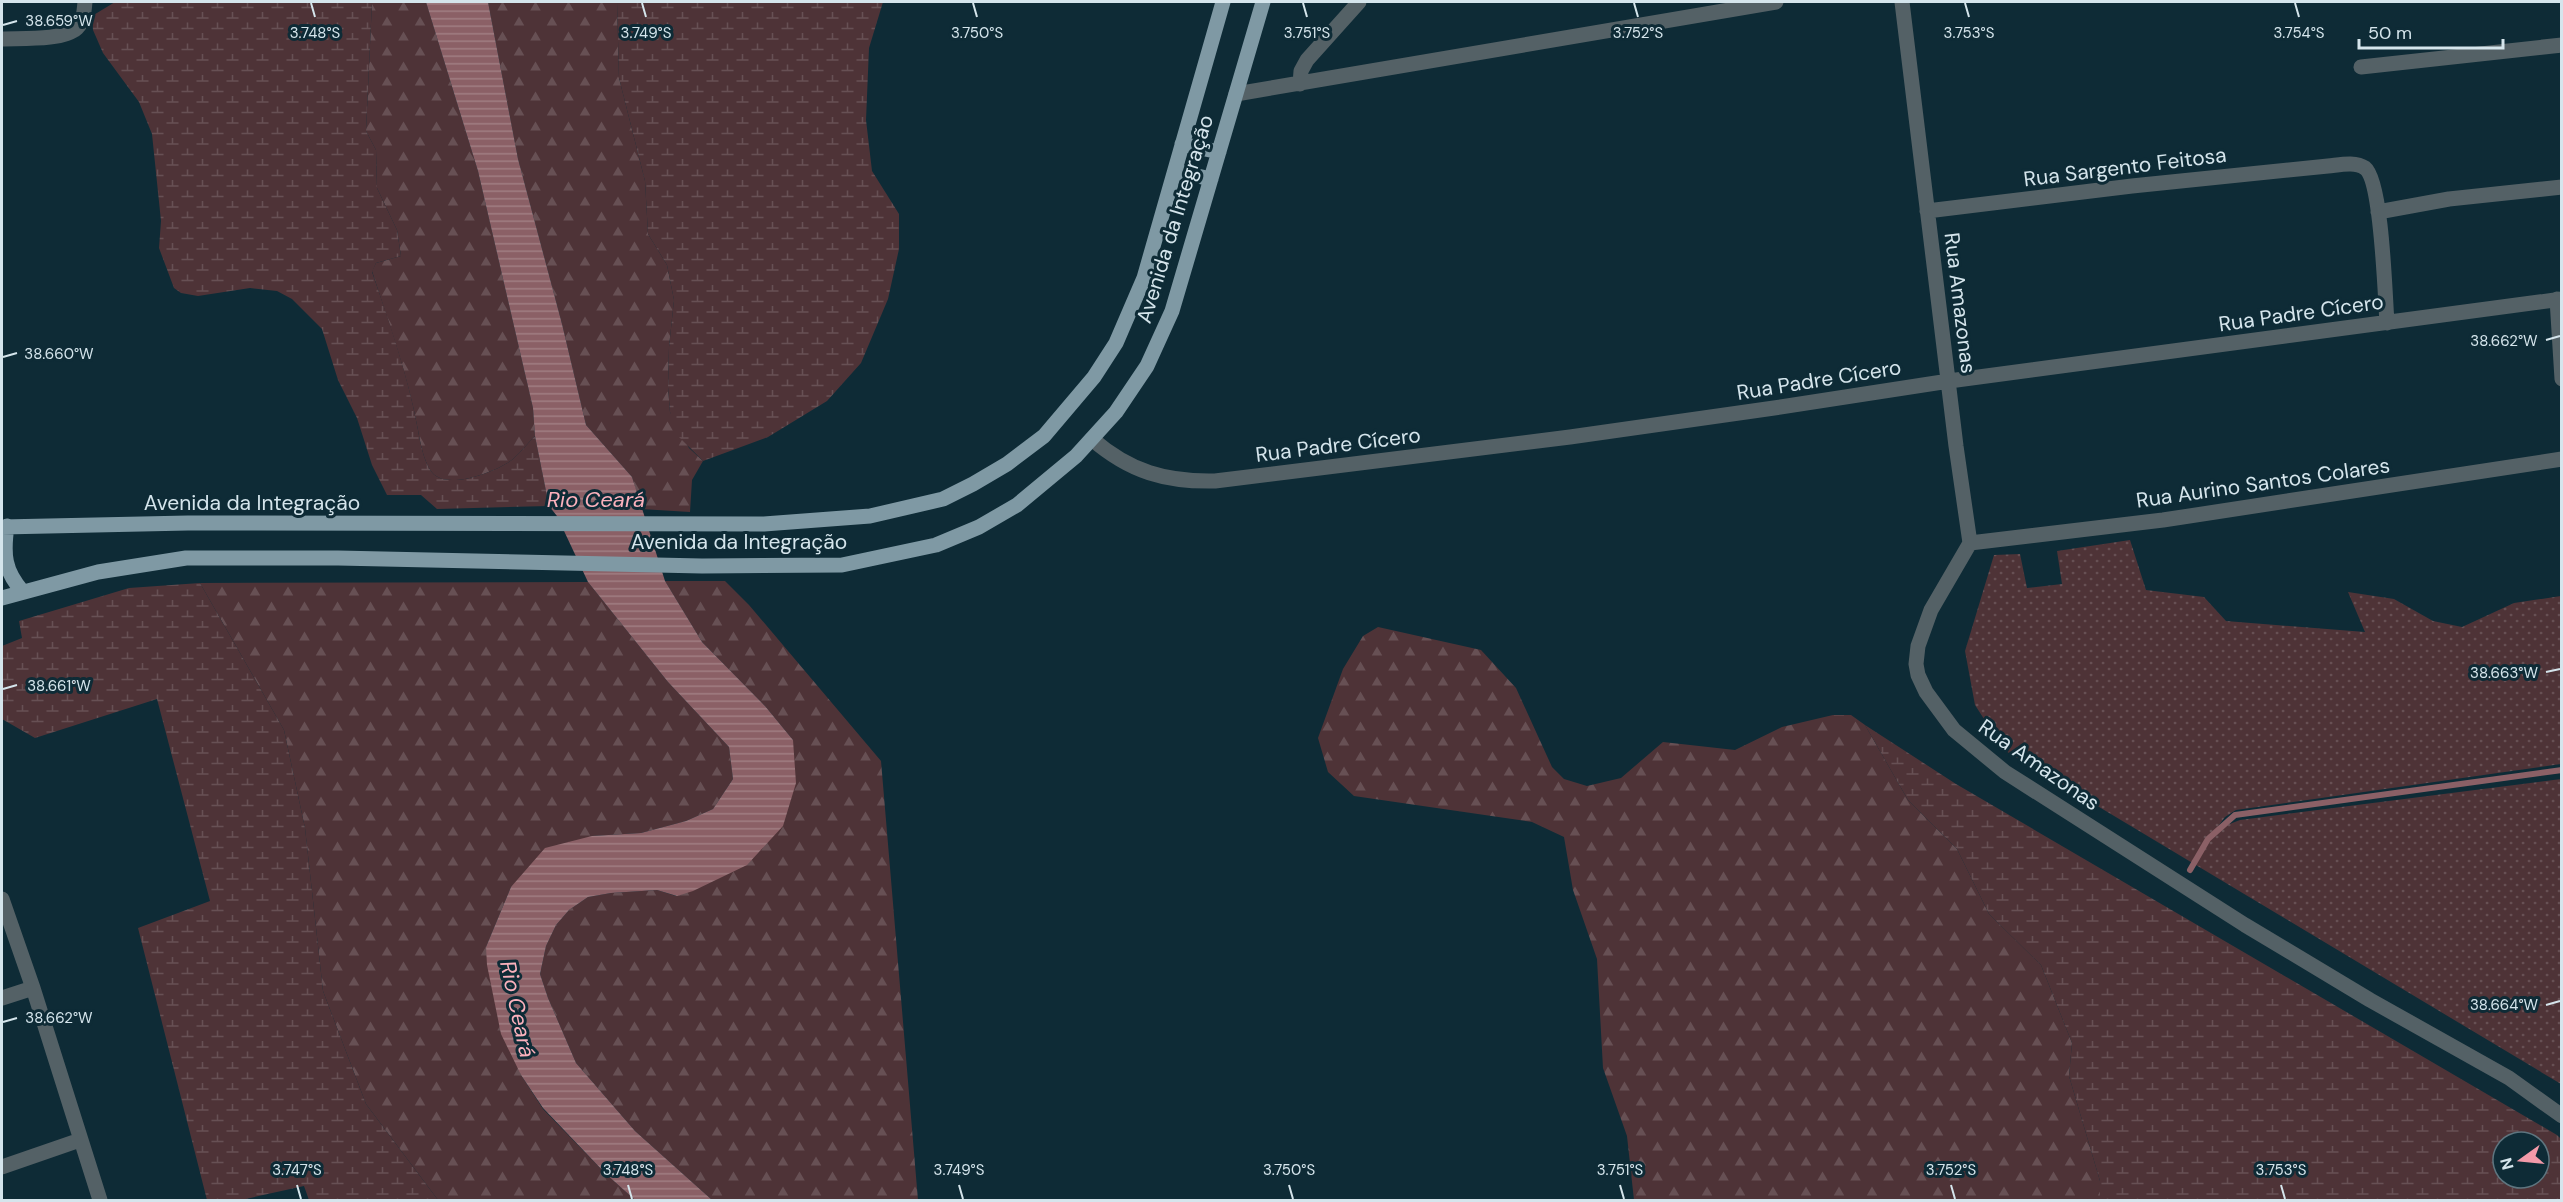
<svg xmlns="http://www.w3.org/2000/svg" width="2563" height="1202" font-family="'DM Sans',sans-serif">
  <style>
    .grass { fill: url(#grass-dots) }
    .forest { fill: url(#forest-firs) }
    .wetland { fill: url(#wetland-marsh); fill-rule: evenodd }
    .water { fill: url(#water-rules) }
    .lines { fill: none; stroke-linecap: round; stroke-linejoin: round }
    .stream { stroke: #8b6066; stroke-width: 6 }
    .minor { stroke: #546166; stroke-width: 15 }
    .major { stroke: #7f99a4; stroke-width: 15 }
    .ticks { fill: none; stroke: #d5e5ec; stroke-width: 2 }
    .labels { text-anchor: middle; stroke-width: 6; stroke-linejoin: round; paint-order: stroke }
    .street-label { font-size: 21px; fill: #d5e5ec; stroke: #0e2b36 }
    .water-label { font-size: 22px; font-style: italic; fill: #fbb1bc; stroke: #0e2b36 }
    .ticks-label { font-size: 15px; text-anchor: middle; fill: #d5e5ec; stroke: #0e2b36; stroke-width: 6; stroke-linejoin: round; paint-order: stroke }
  </style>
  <defs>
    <pattern id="grass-dots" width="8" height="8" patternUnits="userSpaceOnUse" patternTransform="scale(1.5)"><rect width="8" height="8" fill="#4e3337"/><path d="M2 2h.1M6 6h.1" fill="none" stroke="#675054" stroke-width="1.8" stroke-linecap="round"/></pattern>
    <pattern id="forest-firs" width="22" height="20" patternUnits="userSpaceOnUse" patternTransform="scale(1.5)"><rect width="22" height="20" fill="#4e3337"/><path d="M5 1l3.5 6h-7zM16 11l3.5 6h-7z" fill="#675054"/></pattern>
    <pattern id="wetland-marsh" width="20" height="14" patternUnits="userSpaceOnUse" patternTransform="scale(1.5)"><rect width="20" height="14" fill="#4e3337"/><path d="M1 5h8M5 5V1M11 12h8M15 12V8" fill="none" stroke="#675054"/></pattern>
    <pattern id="water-rules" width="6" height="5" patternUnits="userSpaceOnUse" patternTransform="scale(1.5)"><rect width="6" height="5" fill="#8b6066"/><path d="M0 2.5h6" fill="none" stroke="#a07e83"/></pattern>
  </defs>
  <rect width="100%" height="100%" fill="#0e2b36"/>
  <!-- grass -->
  <path class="grass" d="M 2130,540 L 2146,590 L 2204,597 L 2226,621 L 2365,632 L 2348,592 L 2394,599 L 2433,621 L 2462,627 L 2514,603 L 2561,596 L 2561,764 L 2236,810 L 2225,817 L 2211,836 L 2227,825 L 2240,820 L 2561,779 L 2561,1084 L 2004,750 L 1975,705 L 1965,651 L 1994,555 L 2020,554 L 2027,588 L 2062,584 L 2057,551 Z"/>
  <!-- forest -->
  <path class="forest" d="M 372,2 L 426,2 L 478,171 L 533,408 L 535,436 C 528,443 521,452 513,459 C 498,471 453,488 436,476 C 425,469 420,442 418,430 C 408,375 389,324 372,271 L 376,263 L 401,256 L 397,230 L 377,188 L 376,150 L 366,131 Z
    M 488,2 L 617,2 L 619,78 L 645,181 L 648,234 L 667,265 L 674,300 L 669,347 L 668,387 L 670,412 L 689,448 L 703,461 L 692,480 L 690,512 L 641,509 L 632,477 L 586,425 L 562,324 L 518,159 Z
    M 665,581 L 725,581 L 749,605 L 881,761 L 918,1200 L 712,1200 L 635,1131 L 576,1063 L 548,998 L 540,974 L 546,946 L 556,925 L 569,910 L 588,897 L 611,893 L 657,890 L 676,896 L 793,740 L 765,706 L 702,642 Z
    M 588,582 L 668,682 L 729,747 L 733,779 L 713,809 L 686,821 L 641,833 L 592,836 L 511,887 L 486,947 L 521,1075 L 543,1109 L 605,1173 L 635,1200 L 438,1200 L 366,1104 L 323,991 L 305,828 L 284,730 L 200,583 Z
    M 1378,627 L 1481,650 L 1516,688 L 1552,767 L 1564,779 L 1587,786 L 1621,778 L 1663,742 L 1735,750 L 1782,727 L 1833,715 L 1851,715 L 1865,725 L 1908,800 L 1957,849 L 1989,914 L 2041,965 L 2072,1043 L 2069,1076 L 2100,1181 L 2100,1200 L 1634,1200 L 1627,1136 L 1603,1068 L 1597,959 L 1573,890 L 1564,837 L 1532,822 L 1354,796 L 1328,772 L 1318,738 L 1343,669 L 1363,636 Z"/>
  <!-- wetland -->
  <path class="wetland" d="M 115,2 L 372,2 L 366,131 L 376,150 L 377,188 L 397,230 L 401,256 L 376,263 L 372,272 C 390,324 408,376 418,430 C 420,442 425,469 436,476 C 453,488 498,471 513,459 C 521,452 528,443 535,436 L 549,506 L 437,509 L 421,495 L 387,495 L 372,465 L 357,418 L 338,380 L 322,329 L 292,299 L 277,291 L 250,288 L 198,296 L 181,293 L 174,288 L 159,248 L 161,221 L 152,134 L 139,102 L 103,53 L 93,30 L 92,16 Z
    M 617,2 L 883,2 L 869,48 L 866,120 L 872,171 L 899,214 L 899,249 L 888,299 L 861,363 L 827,401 L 768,437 L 703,461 L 677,435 L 670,412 L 668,387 L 669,347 L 674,300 L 667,265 L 648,234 L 645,181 L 619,78 Z
    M 200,583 L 284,730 L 305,828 L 323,991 L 366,1104 L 438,1200 L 309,1200 L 304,1186 L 241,1200 L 207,1200 L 138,928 L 210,901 L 157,699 L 35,738 L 2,719 L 2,646 L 22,638 L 19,621 L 129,588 Z
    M 1865,725 L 1956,784 L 2557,1135 L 2561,1139 L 2561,1200 L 2100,1200 L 2100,1181 L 2069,1076 L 2072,1043 L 2041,965 L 1989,914 L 1957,849 L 1908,800 ZM 2503,1142 L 2539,1142 L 2539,1178 L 2503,1178 Z"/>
  <!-- water -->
  <path class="water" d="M 426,2 L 488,2 L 518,159 L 562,324 L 586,425 L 632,477 L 665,581 L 702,642 L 765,706 L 793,740 L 796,783 L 783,826 L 747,865 L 693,891 L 677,896 L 657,890 L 611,893 L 588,897 L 569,910 L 556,925 L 546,946 L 540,974 L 548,998 L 576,1063 L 635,1131 L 712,1200 L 635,1200 L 605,1173 L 543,1108 L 521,1075 L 501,1034 L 487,965 L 486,947 L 511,887 L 545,848 L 592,836 L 641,833 L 686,821 L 713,809 L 733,779 L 729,747 L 668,682 L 588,582 L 557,516 L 549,506 L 535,436 L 533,408 L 478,171 Z"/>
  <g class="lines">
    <!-- stream -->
    <path class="stream" d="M 2190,870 L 2208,839 L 2235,815 L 2562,770"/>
    <!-- minor -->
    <path class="minor" d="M 1902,2 L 1956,446 L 1970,543 L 1931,610 L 1918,646 L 1916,664 L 1918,675 L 1926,692 L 1954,730 L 2005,772 L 2245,925 L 2370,1000 L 2509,1078 L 2562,1116
      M 2,39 C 20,38 63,41 77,28 C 84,21 84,11 85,2
      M 2361,67 L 2562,45
      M 1300,84 L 1301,71 L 1307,60 L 1359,2
      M 1236,94 L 1776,2
      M 1927,211 L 2132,186 L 2328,166 C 2339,165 2355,161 2365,168 C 2382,181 2385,297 2387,323
      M 2378,212 L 2449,199 L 2562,187
      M 2557,299 L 2562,379
      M 1092,439 C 1130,472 1166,482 1215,481 L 1570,437 L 1774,408 L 1949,381 L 2562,299
      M 1970,543 L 2163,520 L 2562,459
      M 2,899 L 33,988 L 100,1200
      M 2,998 L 33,988
      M 2,1167 L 80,1140"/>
    <!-- major -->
    <path class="major" d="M 1182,144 L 1219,152
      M 1175,171 L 1211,179
      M 7,526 C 3,554 4,571 23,592
      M 2,527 L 188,523 L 764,524 L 870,516 L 943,499 L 973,484 L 1007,464 L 1044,436 L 1094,377 L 1116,343 L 1144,278 L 1223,2
      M 2,598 L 98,572 L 186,558 L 338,558 L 702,566 L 842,565 L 936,545 L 979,527 L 1017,505 L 1076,456 L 1116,412 L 1147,366 L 1172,311 L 1263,2"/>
  </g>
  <!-- ticks -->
  <path class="ticks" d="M 311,3 L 315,17M 642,3 L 646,17M 973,3 L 977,17M 1303,3 L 1307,17M 1634,3 L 1638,17M 1965,3 L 1969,17M 2295,3 L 2299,17M 3,25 L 17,21M 2546,340 L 2560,336M 3,357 L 17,353M 2546,672 L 2560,669M 3,689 L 17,685M 2546,1005 L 2560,1001M 3,1022 L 17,1018M 297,1185 L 301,1199M 628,1185 L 632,1199M 959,1185 L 963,1199M 1289,1185 L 1293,1199M 1620,1185 L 1624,1199M 1951,1185 L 1955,1199M 2281,1185 L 2285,1199"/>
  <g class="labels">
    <!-- street labels -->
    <g class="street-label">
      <text transform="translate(2125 167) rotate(-7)" y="7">Rua Sargento Feitosa</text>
      <text transform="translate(1175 219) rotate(-73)" y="7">Avenida da Integração</text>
      <text transform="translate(1960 303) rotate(83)" y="7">Rua Amazonas</text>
      <text transform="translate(2301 313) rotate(-8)" y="7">Rua Padre Cícero</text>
      <text transform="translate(1819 380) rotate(-9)" y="7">Rua Padre Cícero</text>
      <text transform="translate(1338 445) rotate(-7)" y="7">Rua Padre Cícero</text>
      <text transform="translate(2263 483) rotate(-8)" y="7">Rua Aurino Santos Colares</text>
      <text x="252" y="510">Avenida da Integração</text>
      <text x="739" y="549">Avenida da Integração</text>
      <text transform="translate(2039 765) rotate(35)" y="7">Rua Amazonas</text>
    </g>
    <!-- water labels -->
    <g class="water-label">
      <text x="596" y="507">Rio Ceará</text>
      <text transform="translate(518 1009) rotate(78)" y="8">Rio Ceará</text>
    </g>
  </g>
  <g class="ticks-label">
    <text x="59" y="26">38.659°W</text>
    <text x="315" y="38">3.748°S</text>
    <text x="646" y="38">3.749°S</text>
    <text x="977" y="38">3.750°S</text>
    <text x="1307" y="38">3.751°S</text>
    <text x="1638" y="38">3.752°S</text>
    <text x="1969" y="38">3.753°S</text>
    <text x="2299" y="38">3.754°S</text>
    <text x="2504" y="346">38.662°W</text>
    <text x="59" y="359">38.660°W</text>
    <text x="2504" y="678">38.663°W</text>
    <text x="59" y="691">38.661°W</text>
    <text x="2504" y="1010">38.664°W</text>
    <text x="59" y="1023">38.662°W</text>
    <text x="297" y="1175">3.747°S</text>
    <text x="628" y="1175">3.748°S</text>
    <text x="959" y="1175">3.749°S</text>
    <text x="1289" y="1175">3.750°S</text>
    <text x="1620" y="1175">3.751°S</text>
    <text x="1951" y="1175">3.752°S</text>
    <text x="2281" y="1175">3.753°S</text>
  </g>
  <!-- border -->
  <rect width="2563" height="1202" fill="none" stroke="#d5e5ec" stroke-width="6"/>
  <!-- north arrow -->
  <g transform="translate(2521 1160) rotate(255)"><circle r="28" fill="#0e2b36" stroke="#5e757f" stroke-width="1.5"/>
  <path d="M0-4.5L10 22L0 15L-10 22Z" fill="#f39aa9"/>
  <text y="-9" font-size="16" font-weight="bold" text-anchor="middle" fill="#d5e5ec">N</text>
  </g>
  <!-- scale -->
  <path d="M2359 39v9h144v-9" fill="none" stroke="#d5e5ec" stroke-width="3"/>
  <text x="2368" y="39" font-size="18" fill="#d5e5ec" stroke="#0e2b36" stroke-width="4.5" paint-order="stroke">50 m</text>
</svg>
